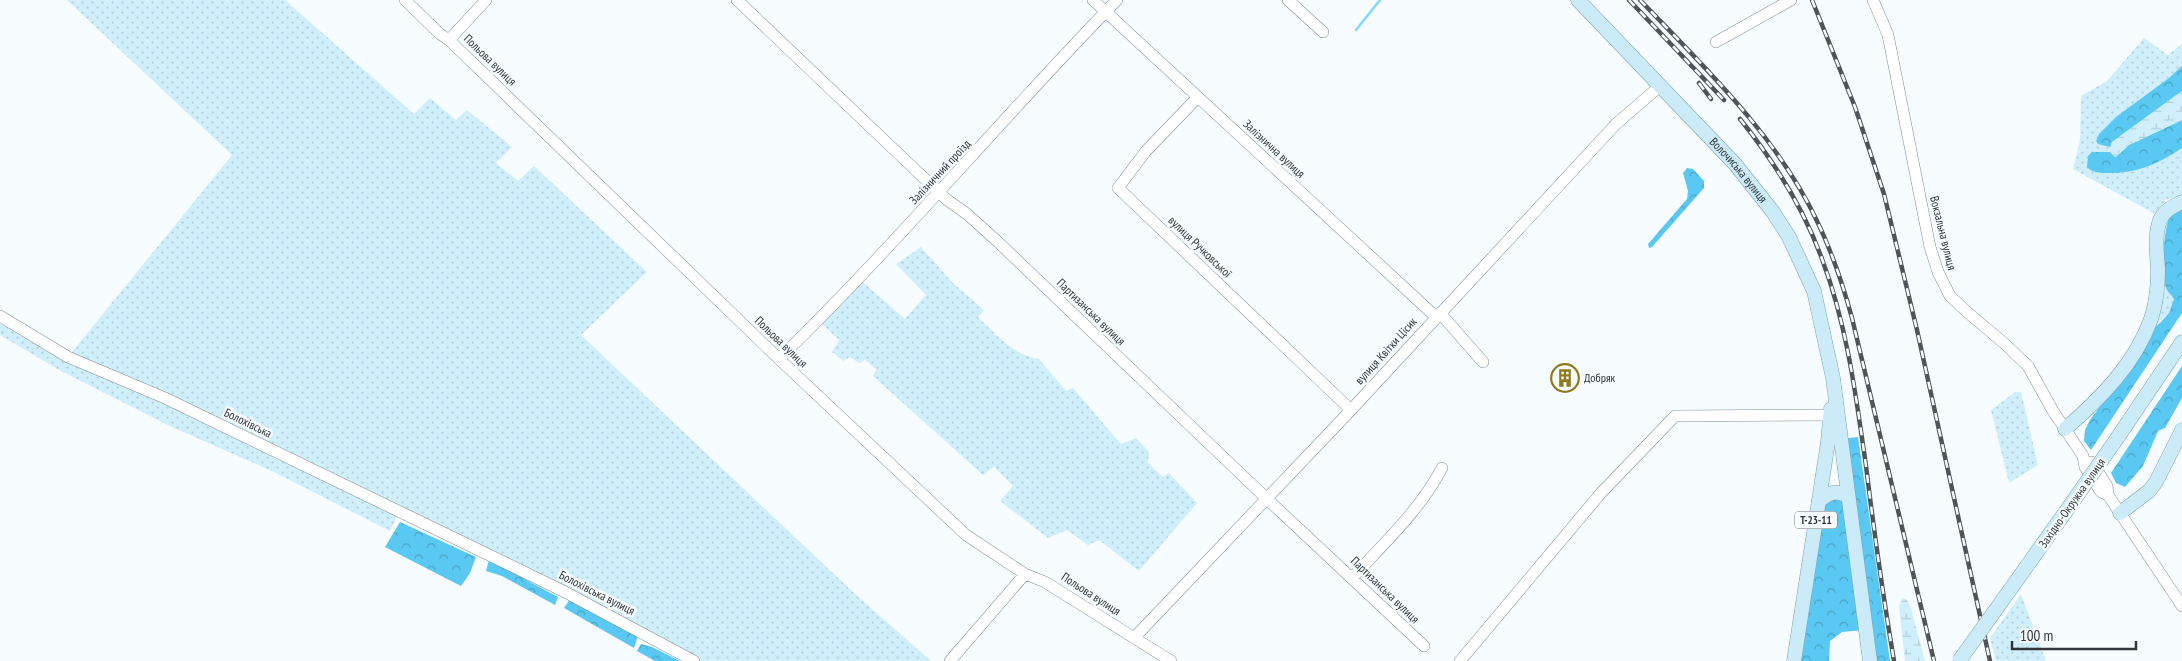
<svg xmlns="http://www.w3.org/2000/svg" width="2182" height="661" font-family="'PT Sans Narrow',sans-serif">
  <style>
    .green { fill: url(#green-dots) }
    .forest { fill: url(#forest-crowns) }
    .wetland { fill: url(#wetland-marsh) }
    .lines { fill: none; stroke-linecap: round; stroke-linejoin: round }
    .stream { stroke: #85d8fa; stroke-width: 2.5 }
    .minor-casing { stroke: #858e92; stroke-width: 12 }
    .major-casing { stroke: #7fa3b3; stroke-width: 15 }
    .minor { stroke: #fff; stroke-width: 11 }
    .major { stroke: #cbebf9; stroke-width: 14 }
    .rail-casing { stroke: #505456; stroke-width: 4.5 }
    .rail { stroke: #f6fcff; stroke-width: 2.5; stroke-dasharray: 8; stroke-linecap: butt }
    .major-bridge-casing { stroke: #7fa3b3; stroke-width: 15; stroke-linecap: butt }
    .major-bridge { stroke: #cbebf9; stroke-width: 14 }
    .labels { text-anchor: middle; stroke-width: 5; stroke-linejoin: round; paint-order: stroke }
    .shield { fill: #f6fcff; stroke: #6d7174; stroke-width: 1 }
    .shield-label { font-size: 11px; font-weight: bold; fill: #323638 }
    .street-label { font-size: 12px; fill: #323638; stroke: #f6fcff }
    .poi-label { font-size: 12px; fill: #323638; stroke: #f6fcff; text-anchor: start }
  </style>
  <defs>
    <pattern id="green-dots" width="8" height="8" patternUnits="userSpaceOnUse" patternTransform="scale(1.25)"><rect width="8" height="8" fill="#d0effc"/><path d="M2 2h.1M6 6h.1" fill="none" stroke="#b3ced9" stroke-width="1.8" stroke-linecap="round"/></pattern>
    <pattern id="forest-crowns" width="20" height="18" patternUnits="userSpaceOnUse" patternTransform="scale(1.25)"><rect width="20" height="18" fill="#59c9f3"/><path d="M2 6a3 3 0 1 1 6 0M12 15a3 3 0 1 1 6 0" fill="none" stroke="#4aa4c6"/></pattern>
    <pattern id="wetland-marsh" width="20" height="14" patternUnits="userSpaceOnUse" patternTransform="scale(1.25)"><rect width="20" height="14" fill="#d0effc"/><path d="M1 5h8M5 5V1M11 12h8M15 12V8" fill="none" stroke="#b3ced9"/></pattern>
  </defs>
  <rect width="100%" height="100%" fill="#f6fcff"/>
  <!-- green -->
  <path class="green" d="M 67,0 L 285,0 L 414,114 L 430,98 L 456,120 L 467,110 L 512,147 L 496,163 L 518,181 L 534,166 L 647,272 L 581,335 L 854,593 L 931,661 L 694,661 L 399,512 L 390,531 L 272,471 L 170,426 L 61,371 L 0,335 L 0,316 L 68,357 L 232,155 Z
    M 2144,38 L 2168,55 L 2182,44 L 2182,195 L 2165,200 L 2157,215 L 2073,169 L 2080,141 L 2081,96 L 2107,81 Z
    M 921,247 L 953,283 L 984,310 L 978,317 C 997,335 1013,355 1039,359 L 1066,391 L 1073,388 L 1121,444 L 1136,438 L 1149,452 L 1148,463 L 1163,477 L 1169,473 L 1197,503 L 1139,571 L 1099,540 L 1088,545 L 1067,530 L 1048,538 L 1000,501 L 1013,486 L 994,467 L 983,475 L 873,376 L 876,369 L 865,360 L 859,363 L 850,357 L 843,361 L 832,352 L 839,340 L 819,321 L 858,278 L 905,319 L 926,295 L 896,264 Z
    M 2166,287 L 2174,299 L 2169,313 L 2152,329 Z
    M 2015,392 L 2021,392 L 2038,465 L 2009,483 L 1991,410 Z
    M 2021,594 L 2046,661 L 1996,661 L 1990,638 Z"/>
  <!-- forest -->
  <path class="forest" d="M 2182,66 L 2182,91 L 2112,142 L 2110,147 L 2098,144 L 2096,141 L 2099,134 L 2116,117 L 2169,78 Z
    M 2182,120 L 2182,148 C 2157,164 2139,173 2109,173 C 2102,173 2092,173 2087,167 L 2088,156 L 2092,152 L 2110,152 L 2116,157 L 2129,145 Z
    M 1687,168 L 1693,169 L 1704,181 L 1704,188 L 1652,247 L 1649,248 L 1648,244 L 1687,199 L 1688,191 L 1683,173 Z
    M 2182,207 L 2182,313 L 2091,450 L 2084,441 L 2085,430 L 2090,420 L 2125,373 L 2152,329 L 2160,323 L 2169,313 L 2174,299 C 2172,296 2169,293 2167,290 C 2159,275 2164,230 2170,214 Z
    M 2182,366 L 2182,398 L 2165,428 L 2158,431 L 2143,466 L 2125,487 L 2116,483 L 2111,473 Z
    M 1858,437 L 1890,661 L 1870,661 L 1865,630 L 1842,632 L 1830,641 L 1829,661 L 1797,661 L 1824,501 L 1848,495 L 1841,439 Z
    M 400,522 L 476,557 L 470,573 L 461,586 L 385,547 Z
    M 489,560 L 558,597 L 555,605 L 502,576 L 486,571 Z
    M 570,599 L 638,636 L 634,648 L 564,608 Z
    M 641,644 L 652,647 L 680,661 L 655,661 L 637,651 Z"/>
  <!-- wetland -->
  <path class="wetland" d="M 2182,91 L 2182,120 L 2129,145 L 2115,157 L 2110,152 L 2112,142 Z
    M 1902,598 L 1907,600 L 1911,608 L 1925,661 L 1905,661 L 1899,606 Z"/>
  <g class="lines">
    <!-- stream -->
    <path class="stream" d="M 1356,30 L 1380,0"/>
    <defs>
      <path id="minor" d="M 405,0 L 440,34 L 449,40 L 779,359 L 966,535 L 1025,574 L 1045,582 L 1171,661
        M 737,0 L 946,199 L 967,214 L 998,242 L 1266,498 L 1424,646
        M 1093,0 L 1436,317
        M 1288,0 L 1323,32
        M 1873,0 L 1888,35 L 1930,247 L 1938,272 L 1950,296 L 1967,312 L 2005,344 L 2028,366 L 2053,411 L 2083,456 L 2085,467 L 2101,492 L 2108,495
        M 449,40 L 486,0
        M 1716,42 L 1791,0
        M 1198,97 L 1146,151 L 1118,188 L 1351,410
        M 1440,313 L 1483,362
        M 0,316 L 68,357 L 165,398 L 485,553 L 565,592 L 694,661
        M 779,359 C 897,244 1002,118 1117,0
        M 2092,462 L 2107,486 L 2108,495 L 2182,606
        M 1353,577 C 1385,542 1420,510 1442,468
        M 1134,638 L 1351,410 L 1616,124 L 1660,86
        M 950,661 L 1025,574
        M 1460,661 L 1601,493 L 1675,416 L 1838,415"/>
      <g id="major">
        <path id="s1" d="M 1578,0 L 1735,164 L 1773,212 L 1789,237 L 1814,291 L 1833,378 L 1870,661"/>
        <path d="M 2065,429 C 2100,399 2135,364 2151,319 C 2156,304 2158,286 2158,270 C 2157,254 2154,233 2161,218 C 2166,209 2174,206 2182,202"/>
        <path d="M 2118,437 L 2182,342"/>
        <path d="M 1819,501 C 1830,492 1835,490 1848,496"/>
        <path d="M 2120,513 L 2149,491 L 2156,482 L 2182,430"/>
        <path d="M 2027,566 L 2069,507"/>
        <path d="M 1794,661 L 1828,442 L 1831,409"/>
      </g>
    </defs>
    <!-- minor casing -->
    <use href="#minor" class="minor-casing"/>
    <!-- major casing -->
    <use href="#major" class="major-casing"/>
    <!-- minor -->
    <use href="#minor" class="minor"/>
    <!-- major -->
    <use href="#major" class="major"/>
    <defs>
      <path id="rail" d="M 1629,0 L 1724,100
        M 1640,0 C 1704,67 1777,136 1817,221 C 1832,252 1843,285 1852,318 L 1934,661
        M 1812,0 L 1855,107 L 1884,194 L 1917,330 L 1990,661
        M 1699,83 L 1711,99
        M 1740,119 C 1773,160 1804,209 1822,259 C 1847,325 1856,396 1866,466 C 1874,531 1883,596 1894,661"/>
    </defs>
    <!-- rail casing -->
    <use href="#rail" class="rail-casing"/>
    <!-- rail -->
    <use href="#rail" class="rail"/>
    <defs>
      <path id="major-bridge" d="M 2069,507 L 2118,437
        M 1959,661 L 2027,566"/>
    </defs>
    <!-- major-bridge casing -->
    <use href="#major-bridge" class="major-bridge-casing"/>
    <!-- major-bridge -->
    <use href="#major-bridge" class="major-bridge"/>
  </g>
  <!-- icons -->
  <defs>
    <symbol id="building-ring" viewBox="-11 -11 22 22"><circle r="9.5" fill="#f6fcff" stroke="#8f791f" stroke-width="1.5"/><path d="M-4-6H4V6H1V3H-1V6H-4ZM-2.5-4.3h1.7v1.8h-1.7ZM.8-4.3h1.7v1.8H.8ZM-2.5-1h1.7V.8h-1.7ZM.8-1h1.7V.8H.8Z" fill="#8f791f"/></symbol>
  </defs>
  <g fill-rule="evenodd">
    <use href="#building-ring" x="1549" y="362" width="32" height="32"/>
  </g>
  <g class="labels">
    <!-- shield labels -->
    <rect class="shield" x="1795" y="511.5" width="42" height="17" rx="4"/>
    <g class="shield-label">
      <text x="1816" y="524">Т-23-11</text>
    </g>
    <!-- street labels -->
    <g class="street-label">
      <text transform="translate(490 60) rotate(44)" y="4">Польова вулиця</text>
      <text transform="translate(1274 149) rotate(43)" y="4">Залізнична вулиця</text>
      <text dy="4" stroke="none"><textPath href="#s1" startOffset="234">Волочиська вулиця</textPath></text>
      <text transform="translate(940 172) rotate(-47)" y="4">Залізничний проїзд</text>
      <text transform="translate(1943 233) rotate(76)" y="4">Вокзальна вулиця</text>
      <text transform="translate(1200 247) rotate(44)" y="4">вулиця Ручковської</text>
      <text transform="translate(1091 312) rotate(44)" y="4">Партизанська вулиця</text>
      <text transform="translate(781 342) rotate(44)" y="4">Польова вулиця</text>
      <text transform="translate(1386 351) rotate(-48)" y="4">вулиця Квітки Цісик</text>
      <text transform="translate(248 423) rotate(26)" y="4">Болохівська</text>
      <text transform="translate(2072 503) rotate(-55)" y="4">Західно-Окружна вулиця</text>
      <text transform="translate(1385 590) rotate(44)" y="4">Партизанська вулиця</text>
      <text transform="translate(597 593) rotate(27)" y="4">Болохівська вулиця</text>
      <text transform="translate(1091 594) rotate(33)" y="4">Польова вулиця</text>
    </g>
    <!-- poi labels -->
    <g class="poi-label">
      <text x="1584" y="382">Добряк</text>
    </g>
  </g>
  <!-- scale -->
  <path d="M2012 641v8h124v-8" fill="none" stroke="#323638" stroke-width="2.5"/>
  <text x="2020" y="641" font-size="15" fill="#323638" stroke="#f6fcff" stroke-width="4" paint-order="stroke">100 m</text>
</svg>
